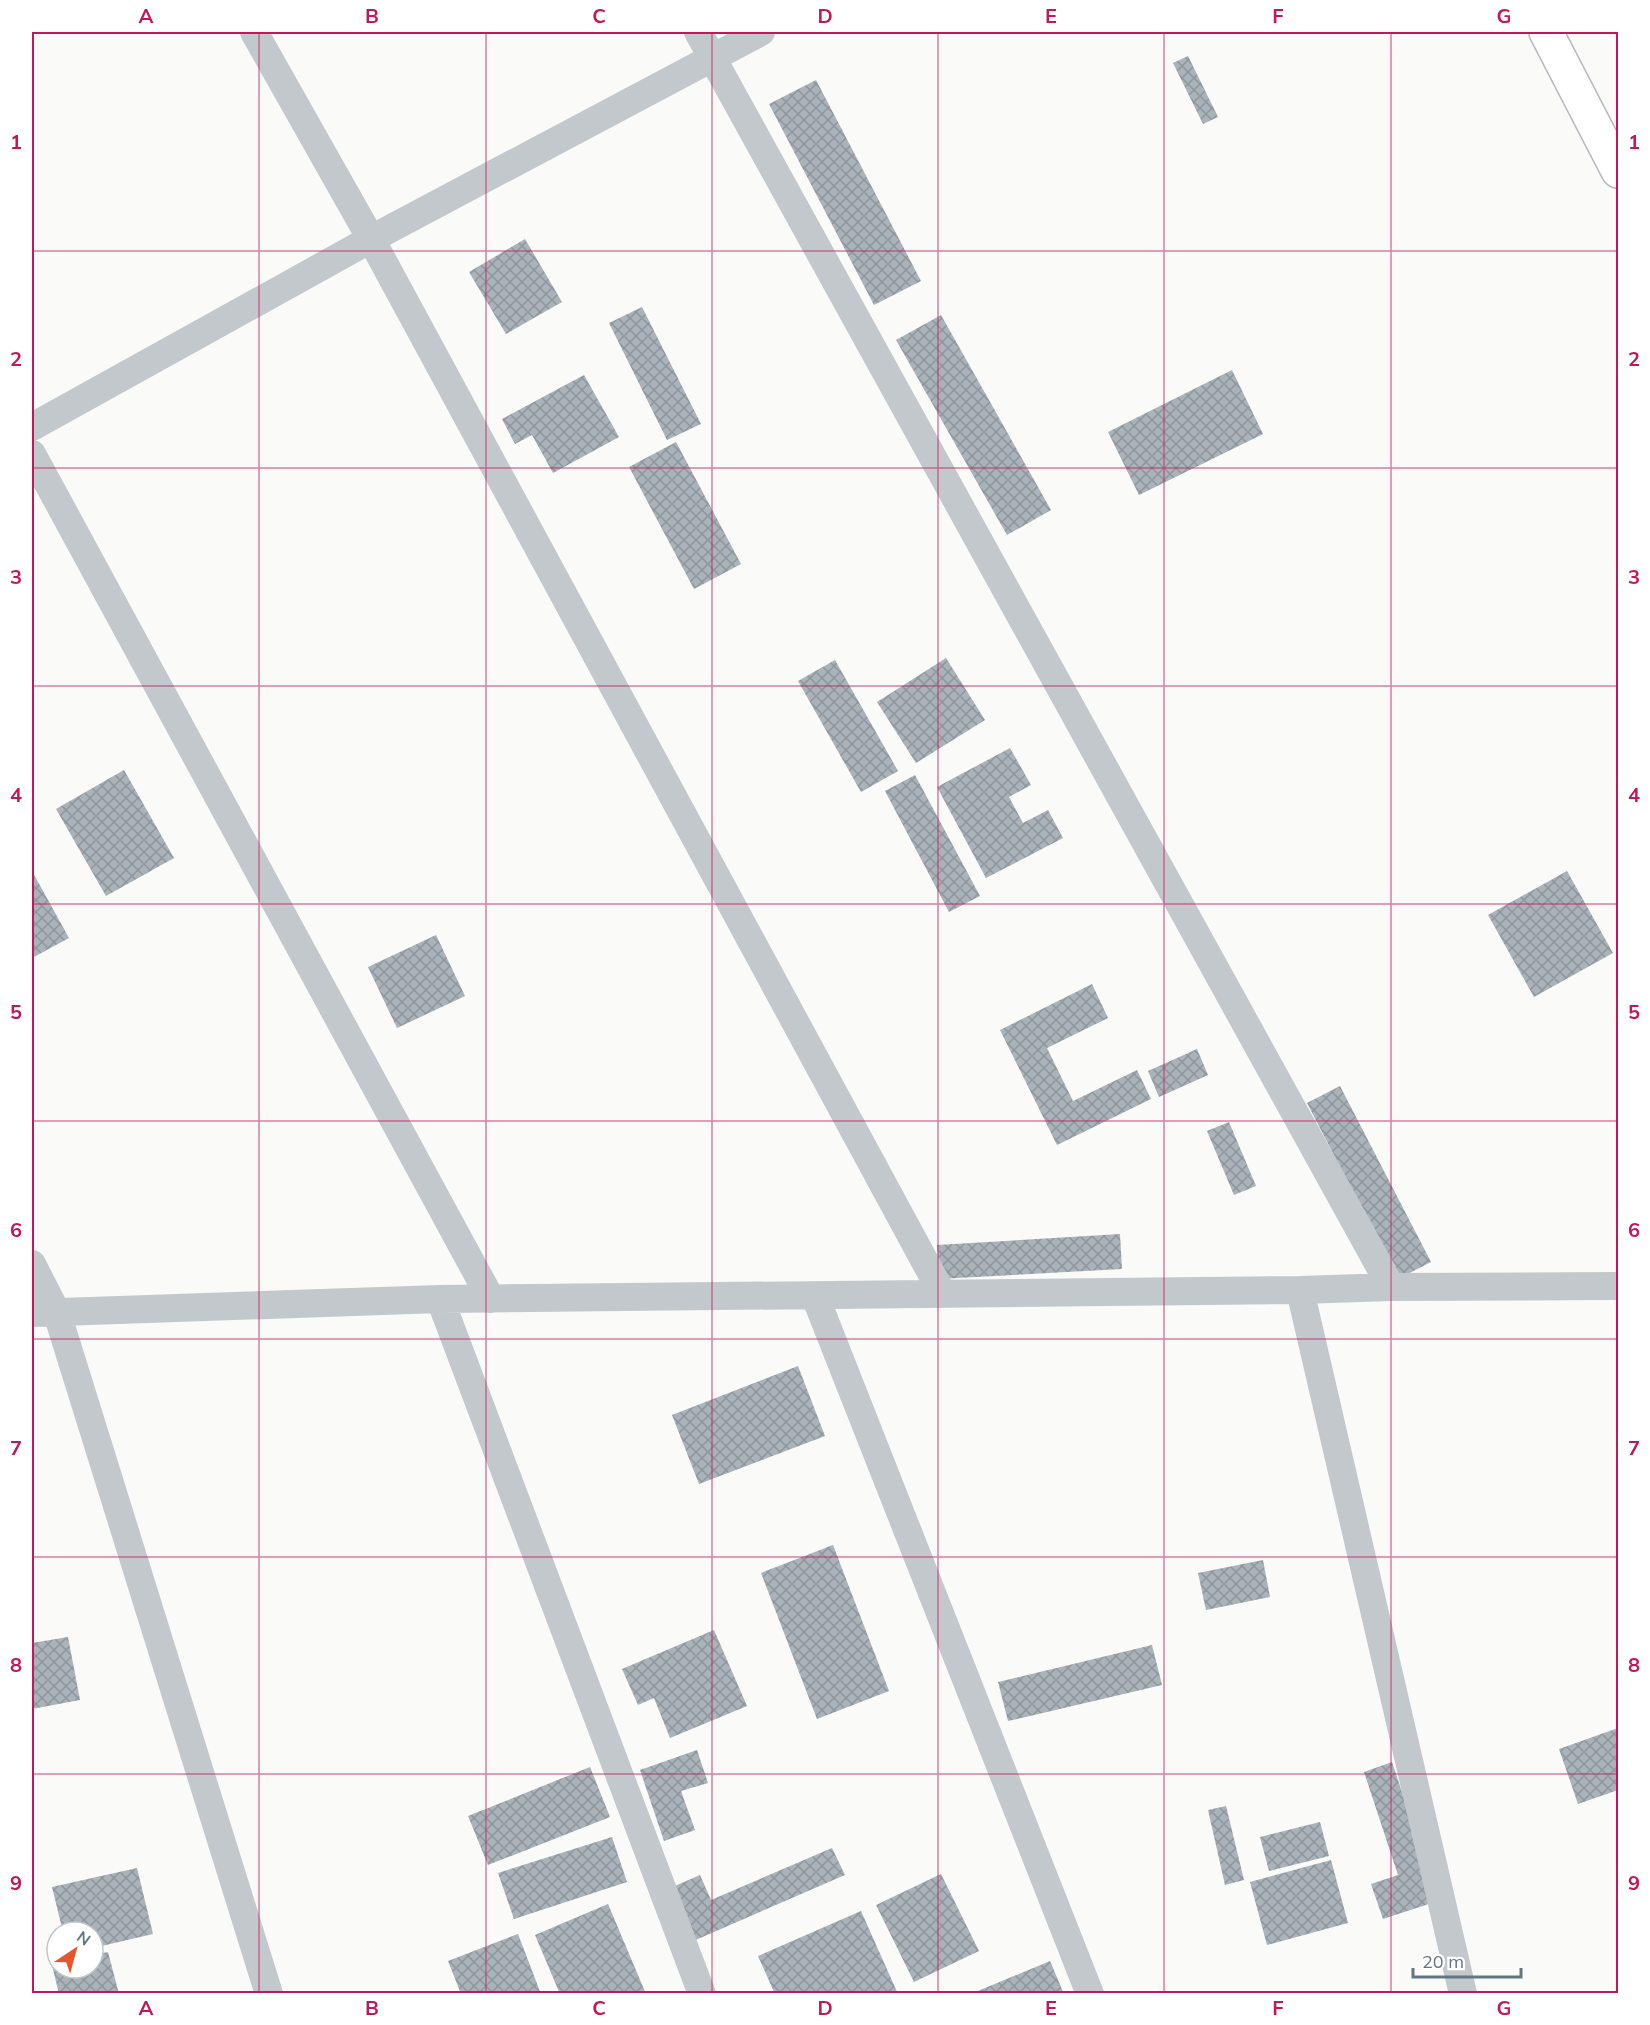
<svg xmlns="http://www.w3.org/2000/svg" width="1650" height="2025" font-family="Mulish,sans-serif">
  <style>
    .building { fill: url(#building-cross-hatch) }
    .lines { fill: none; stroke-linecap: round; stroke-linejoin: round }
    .primary-casing { stroke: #b5babe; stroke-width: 36 }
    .street { stroke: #c3c8cc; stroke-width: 28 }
    .primary { stroke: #fff; stroke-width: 33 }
    .grid { fill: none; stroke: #c2185b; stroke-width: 1.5; stroke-opacity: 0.55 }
    .neatline { fill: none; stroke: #c2185b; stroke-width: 2 }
    .grid-label { font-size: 20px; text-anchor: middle; font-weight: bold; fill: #c2185b }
  </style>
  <defs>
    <pattern id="building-cross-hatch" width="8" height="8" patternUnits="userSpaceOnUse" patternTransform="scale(1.5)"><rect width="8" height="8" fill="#aab3b9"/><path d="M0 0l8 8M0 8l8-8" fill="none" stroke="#8e969c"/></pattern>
  </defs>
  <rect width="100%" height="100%" fill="#fafaf8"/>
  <!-- building -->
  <path class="building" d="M 1188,56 L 1218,117 L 1203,124 L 1173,63 Z
    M 816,80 L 921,281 L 874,305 L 769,104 Z
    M 525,239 L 562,302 L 506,334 L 469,272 Z
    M 642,307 L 701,424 L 667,440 L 609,323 Z
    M 941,315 L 1051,510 L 1007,535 L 896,340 Z
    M 1232,370 L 1263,434 L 1139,495 L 1108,432 Z
    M 584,375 L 619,437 L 553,473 L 532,435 L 515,444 L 502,419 Z
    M 676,442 L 741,564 L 694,589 L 629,467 Z
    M 946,658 L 985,720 L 916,763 L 877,702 Z
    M 835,660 L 898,771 L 861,792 L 798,681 Z
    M 1010,748 L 1031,785 L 1009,797 L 1023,823 L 1048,810 L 1063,838 L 986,878 L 937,787 Z
    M 124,770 L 174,858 L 106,896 L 56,809 Z
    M 915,775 L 980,896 L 949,912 L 885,791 Z
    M 32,871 L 69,938 L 32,958 Z
    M 1567,871 L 1613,953 L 1534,997 L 1488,915 Z
    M 436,935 L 465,996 L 397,1028 L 368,967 Z
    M 1092,984 L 1108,1018 L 1047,1048 L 1073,1101 L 1137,1070 L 1151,1099 L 1057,1145 L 1000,1030 Z
    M 1197,1049 L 1208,1075 L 1159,1097 L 1148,1071 Z
    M 1340,1086 L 1431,1262 L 1398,1279 L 1307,1103 Z
    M 1229,1122 L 1256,1186 L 1234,1195 L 1207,1131 Z
    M 1120,1234 L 1122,1269 L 939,1279 L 937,1245 Z
    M 798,1366 L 825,1436 L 699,1484 L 672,1415 Z
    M 833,1545 L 889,1691 L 817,1719 L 761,1573 Z
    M 1263,1560 L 1270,1597 L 1206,1610 L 1198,1573 Z
    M 714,1630 L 747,1706 L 670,1738 L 654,1698 L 638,1705 L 622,1669 Z
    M 68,1637 L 80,1700 L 32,1709 L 32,1643 Z
    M 1152,1645 L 1162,1685 L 1008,1721 L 998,1682 Z
    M 1618,1728 L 1618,1790 L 1578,1804 L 1559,1749 Z
    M 697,1750 L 708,1783 L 681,1791 L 695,1830 L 664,1841 L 640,1770 Z
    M 1392,1762 L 1438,1901 L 1383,1919 L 1371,1884 L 1398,1875 L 1364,1772 Z
    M 590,1767 L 610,1817 L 488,1865 L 468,1816 Z
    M 1226,1806 L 1244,1880 L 1225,1885 L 1208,1810 Z
    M 1320,1822 L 1329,1856 L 1269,1871 L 1260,1837 Z
    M 612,1837 L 627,1882 L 514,1919 L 498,1873 Z
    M 832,1848 L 845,1875 L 691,1942 L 668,1889 L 700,1875 L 711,1900 Z
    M 1331,1860 L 1348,1923 L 1267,1945 L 1250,1882 Z
    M 137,1868 L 153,1934 L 93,1948 L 93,1932 L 63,1932 L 52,1887 Z
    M 941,1874 L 979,1951 L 914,1982 L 876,1905 Z
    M 608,1904 L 646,1994 L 560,1994 L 535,1935 Z
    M 861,1911 L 898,1994 L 775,1994 L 758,1956 Z
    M 518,1934 L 541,1994 L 461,1994 L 448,1961 Z
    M 108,1952 L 119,1994 L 59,1994 L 52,1965 L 57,1964 L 57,1968 L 93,1968 L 93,1955 Z
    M 1050,1961 L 1064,1994 L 973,1994 L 973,1993 Z"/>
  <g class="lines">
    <defs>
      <path id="primary" d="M 1546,32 L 1618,171"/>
    </defs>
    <!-- primary casing -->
    <use href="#primary" class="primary-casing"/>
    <!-- street -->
    <path class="street" d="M 254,32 L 371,239 L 942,1293
      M 698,32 L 1391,1287
      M 32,427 L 371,239 L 761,32
      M 32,454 L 491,1299
      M 32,1264 L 57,1313 L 269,1994
      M 1300,1290 L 1463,1994
      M 815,1296 L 1090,1994
      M 440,1299 L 702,1994
      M 32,1313 L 440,1299 L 1300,1290 L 1391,1287 L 1618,1286"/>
    <!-- primary -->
    <use href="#primary" class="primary"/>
  </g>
  <!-- grid -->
  <path class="grid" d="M 259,32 L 259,1994M 486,32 L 486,1994M 712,32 L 712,1994M 938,32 L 938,1994M 1164,32 L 1164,1994M 1391,32 L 1391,1994M 32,251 L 1618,251M 32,468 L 1618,468M 32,686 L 1618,686M 32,904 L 1618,904M 32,1121 L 1618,1121M 32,1339 L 1618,1339M 32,1557 L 1618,1557M 32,1774 L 1618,1774"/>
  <!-- border -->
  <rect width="1650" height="2025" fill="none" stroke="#ffffff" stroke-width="66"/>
  <!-- north arrow -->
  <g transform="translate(75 1950) rotate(36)"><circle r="28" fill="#ffffff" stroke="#c1c8cd" stroke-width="1.5"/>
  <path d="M0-4.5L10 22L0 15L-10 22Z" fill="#e4572e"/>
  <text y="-9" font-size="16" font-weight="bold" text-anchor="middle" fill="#657683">N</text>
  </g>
  <!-- scale -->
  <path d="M1413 1968v9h108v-9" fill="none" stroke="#657683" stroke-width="3"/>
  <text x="1422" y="1968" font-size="18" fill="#657683" stroke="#ffffff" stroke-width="4.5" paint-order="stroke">20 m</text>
  <rect x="33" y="33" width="1584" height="1959" class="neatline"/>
  <g class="grid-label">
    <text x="146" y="23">A</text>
    <text x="372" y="23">B</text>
    <text x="599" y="23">C</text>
    <text x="825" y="23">D</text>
    <text x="1051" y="23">E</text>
    <text x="1278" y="23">F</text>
    <text x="1504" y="23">G</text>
    <text x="16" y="149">1</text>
    <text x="1634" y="149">1</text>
    <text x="16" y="366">2</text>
    <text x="1634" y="366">2</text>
    <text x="16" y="584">3</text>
    <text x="1634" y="584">3</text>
    <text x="16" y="802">4</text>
    <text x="1634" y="802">4</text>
    <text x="16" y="1019">5</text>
    <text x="1634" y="1019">5</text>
    <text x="16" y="1237">6</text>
    <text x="1634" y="1237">6</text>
    <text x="16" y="1455">7</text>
    <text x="1634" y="1455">7</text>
    <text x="16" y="1672">8</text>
    <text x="1634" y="1672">8</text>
    <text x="16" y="1890">9</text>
    <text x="1634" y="1890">9</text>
    <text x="146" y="2015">A</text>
    <text x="372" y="2015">B</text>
    <text x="599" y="2015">C</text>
    <text x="825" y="2015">D</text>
    <text x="1051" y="2015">E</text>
    <text x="1278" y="2015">F</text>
    <text x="1504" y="2015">G</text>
  </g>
</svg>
